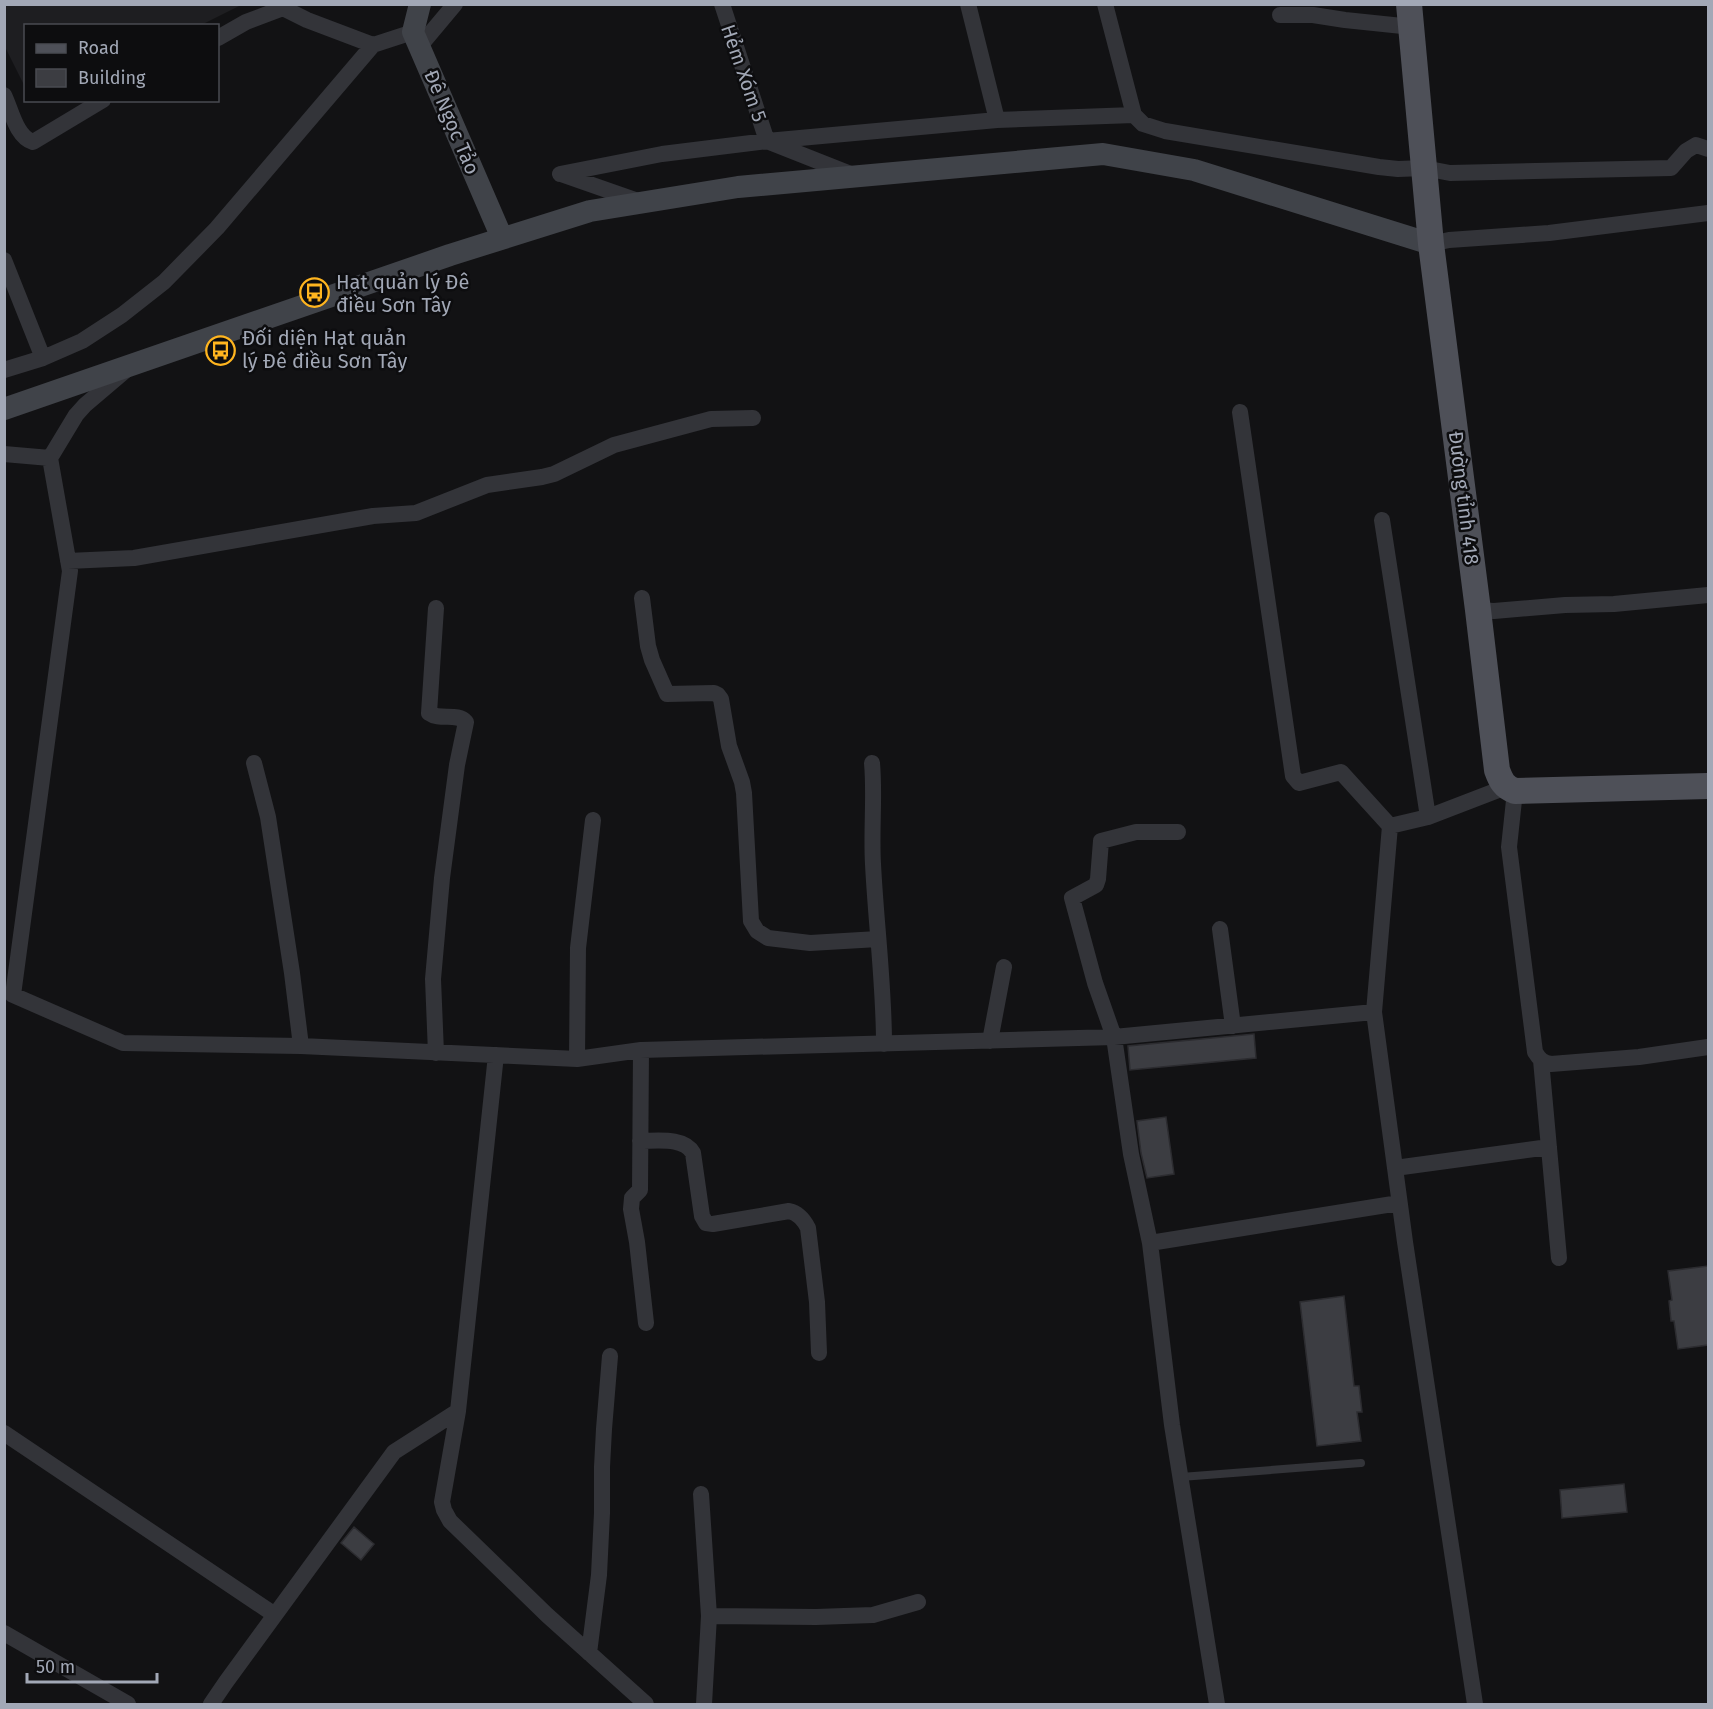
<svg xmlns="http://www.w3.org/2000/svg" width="1713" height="1709" font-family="'Fira Sans',sans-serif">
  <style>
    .built { fill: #1e1e21 }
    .building { fill: #3c3d42; stroke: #2c2c30; stroke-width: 1.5 }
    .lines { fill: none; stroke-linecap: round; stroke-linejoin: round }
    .lane { stroke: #333439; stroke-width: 8 }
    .street { stroke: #333439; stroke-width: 16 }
    .secondary { stroke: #404349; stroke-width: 22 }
    .primary { stroke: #4e5058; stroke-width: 26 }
    .labels { text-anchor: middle; stroke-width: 5; stroke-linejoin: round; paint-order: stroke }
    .street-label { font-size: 20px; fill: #a2a8b6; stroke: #0d0d0f }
    .poi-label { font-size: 20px; fill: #a2a8b6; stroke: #0d0d0f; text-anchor: start }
  </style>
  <rect width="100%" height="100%" fill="#121214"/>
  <!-- built -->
  <path class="built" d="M 5,4 L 241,4 L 241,5 L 201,25 L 26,26 L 25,87 L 5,47 Z"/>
  <!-- building -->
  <path class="building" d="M 1254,1034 L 1256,1058 L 1130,1070 L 1128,1046 Z
    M 1166,1117 L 1174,1174 L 1147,1178 L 1141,1153 L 1137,1121 Z
    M 1708,1266 L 1708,1345 L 1678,1349 L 1674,1321 L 1671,1321 L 1669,1301 L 1672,1300 L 1668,1271 Z
    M 1344,1296 L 1354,1386 L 1359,1386 L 1362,1412 L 1357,1412 L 1361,1441 L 1317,1446 L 1300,1302 Z
    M 1624,1484 L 1627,1512 L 1562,1518 L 1560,1490 Z
    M 354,1527 L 374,1544 L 361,1560 L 341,1543 Z"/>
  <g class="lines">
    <!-- lane -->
    <path class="lane" d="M 1181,1477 L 1361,1463"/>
    <!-- street -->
    <path class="street" d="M 722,4 L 767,141 L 853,175
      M 968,4 L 997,120
      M 1105,4 L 1134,115 L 1143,124 L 1165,131 L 1379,167 L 1398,169 L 1424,168 L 1450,173 L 1671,168 L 1686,151 L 1696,145 L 1708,149
      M 1280,15 L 1313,15 L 1345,20 L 1412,27
      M 218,38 L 246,22 L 283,8 L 307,20 L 373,45
      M 419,47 L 455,4
      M 4,95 C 11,109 16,137 33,142 L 103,100
      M 560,174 L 662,154 L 767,141 L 997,120 L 1134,115
      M 561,174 L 641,202
      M 1431,244 L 1449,240 L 1549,233 L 1708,213
      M 4,260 L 43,358
      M 4,370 L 43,358 L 82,341 L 122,315 L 164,282 L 217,228 L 373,45 L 413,32
      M 1240,412 L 1293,776 L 1299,783 L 1341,772 L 1390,826
      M 4,454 L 50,458 L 70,571 L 13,995 L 123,1043 L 301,1046 L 577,1059 L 641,1050 L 1114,1037 L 1374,1012
      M 50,458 L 76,415 L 85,405 L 125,371
      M 1382,520 L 1428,817
      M 68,561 L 134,558 L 373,516 L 416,513 L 487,485 L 542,477 L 554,474 L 614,445 L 711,419 L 753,418
      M 642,598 L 648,646 L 652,660 L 667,694 L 714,693 L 718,695 L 721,699 L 729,746 L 742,782 L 744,793 L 751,921 L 757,931 L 768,938 L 810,943 L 878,939
      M 1478,610 L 1494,611 L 1565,605 L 1614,604 L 1708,595
      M 254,763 L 268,817 L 292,973 L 301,1046
      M 872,763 C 875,796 871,830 873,864 C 876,924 884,984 884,1044
      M 1515,791 L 1509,847 L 1535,1052 C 1539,1059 1543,1063 1551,1064 L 1639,1057 L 1708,1047
      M 1178,832 L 1136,832 L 1101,841 L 1098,879 L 1096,885 L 1072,898 L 1095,983 L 1114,1037 L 1131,1154 L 1150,1243 L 1172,1425 L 1217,1704
      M 1220,929 L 1233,1026
      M 990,1041 L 1004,967
      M 641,1050 L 640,1190 L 632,1198 L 631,1209 L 637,1242 L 646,1323
      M 436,1053 L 433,979 L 442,878 L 457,765 L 466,722 C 457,712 440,721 429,713 L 436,608
      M 577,1059 L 578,948 L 593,820
      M 1541,1060 L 1559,1258
      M 640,1141 C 658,1141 684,1137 693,1153 L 702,1216 L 706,1223 L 713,1224 L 789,1211 C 798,1213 804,1220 808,1228 L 817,1302 L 819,1353
      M 1395,1168 L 1549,1147
      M 1150,1243 L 1399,1203
      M 458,1411 L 442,1502 L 444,1510 L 450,1521 L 547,1615 L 646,1704
      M 4,1433 L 275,1615
      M 701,1494 L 709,1616 L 704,1704
      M 709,1616 L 816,1617 L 873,1615 L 918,1602
      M 4,1633 L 128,1704
      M 589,1653 L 599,1575 L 602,1513 L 602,1467 L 604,1429 L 610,1356
      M 211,1704 L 226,1682 L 394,1452 L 458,1411 L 496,1055
      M 1475,1704 L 1405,1242 L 1374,1012 L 1390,826 L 1428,817 L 1506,787"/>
    <!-- secondary -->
    <path class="secondary" d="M 420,4 L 413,32 L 502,238
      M 4,409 L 450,255 L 590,211 L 738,187 L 1103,154 L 1194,170 L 1431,244"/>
    <!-- primary -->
    <path class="primary" d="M 1409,4 L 1431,244 L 1478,610 L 1497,770 C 1501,781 1504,787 1515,791 L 1708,786"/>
  </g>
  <!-- icons -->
  <defs>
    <symbol id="bus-ring" viewBox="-11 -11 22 22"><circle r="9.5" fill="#0d0d0f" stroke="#ffb51f" stroke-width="1.5"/><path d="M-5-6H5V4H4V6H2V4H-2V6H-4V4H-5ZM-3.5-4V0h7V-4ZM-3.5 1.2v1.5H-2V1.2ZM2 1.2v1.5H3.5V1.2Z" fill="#ffb51f"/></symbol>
  </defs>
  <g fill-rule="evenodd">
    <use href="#bus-ring" x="298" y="276" width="33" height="33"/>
    <use href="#bus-ring" x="204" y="334" width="33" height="33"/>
  </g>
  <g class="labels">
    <!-- street labels -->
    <g class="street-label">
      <text transform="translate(744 73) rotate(71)" y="7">Hẻm Xóm 5</text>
      <text transform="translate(452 122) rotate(67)" y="7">Đê Ngọc Tảo</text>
      <text transform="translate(1464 498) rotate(83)" y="7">Đường tỉnh 418</text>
    </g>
    <!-- poi labels -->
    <g class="poi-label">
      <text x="336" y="289">Hạt quản lý Đê<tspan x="336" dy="23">điều Sơn Tây</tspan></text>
      <text x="242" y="345">Đối diện Hạt quản<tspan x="242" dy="23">lý Đê điều Sơn Tây</tspan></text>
    </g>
  </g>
  <!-- border -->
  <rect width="1713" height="1709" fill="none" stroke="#a2a8b6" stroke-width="12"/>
  <!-- legend -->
  <rect x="24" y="24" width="195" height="78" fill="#0d0d0f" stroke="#494b52" stroke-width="1.5"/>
  <rect x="36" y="44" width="30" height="9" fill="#4e5058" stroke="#494b52" stroke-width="1.5"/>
  <text x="78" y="54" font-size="18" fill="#a2a8b6">Road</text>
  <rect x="36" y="69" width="30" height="18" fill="#3c3d42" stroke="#494b52" stroke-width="1.5"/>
  <text x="78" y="84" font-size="18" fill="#a2a8b6">Building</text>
  <!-- scale -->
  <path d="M27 1673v9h130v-9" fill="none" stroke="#a2a8b6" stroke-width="3"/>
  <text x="36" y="1673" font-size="18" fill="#a2a8b6" stroke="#0d0d0f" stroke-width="4.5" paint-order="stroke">50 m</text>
</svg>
